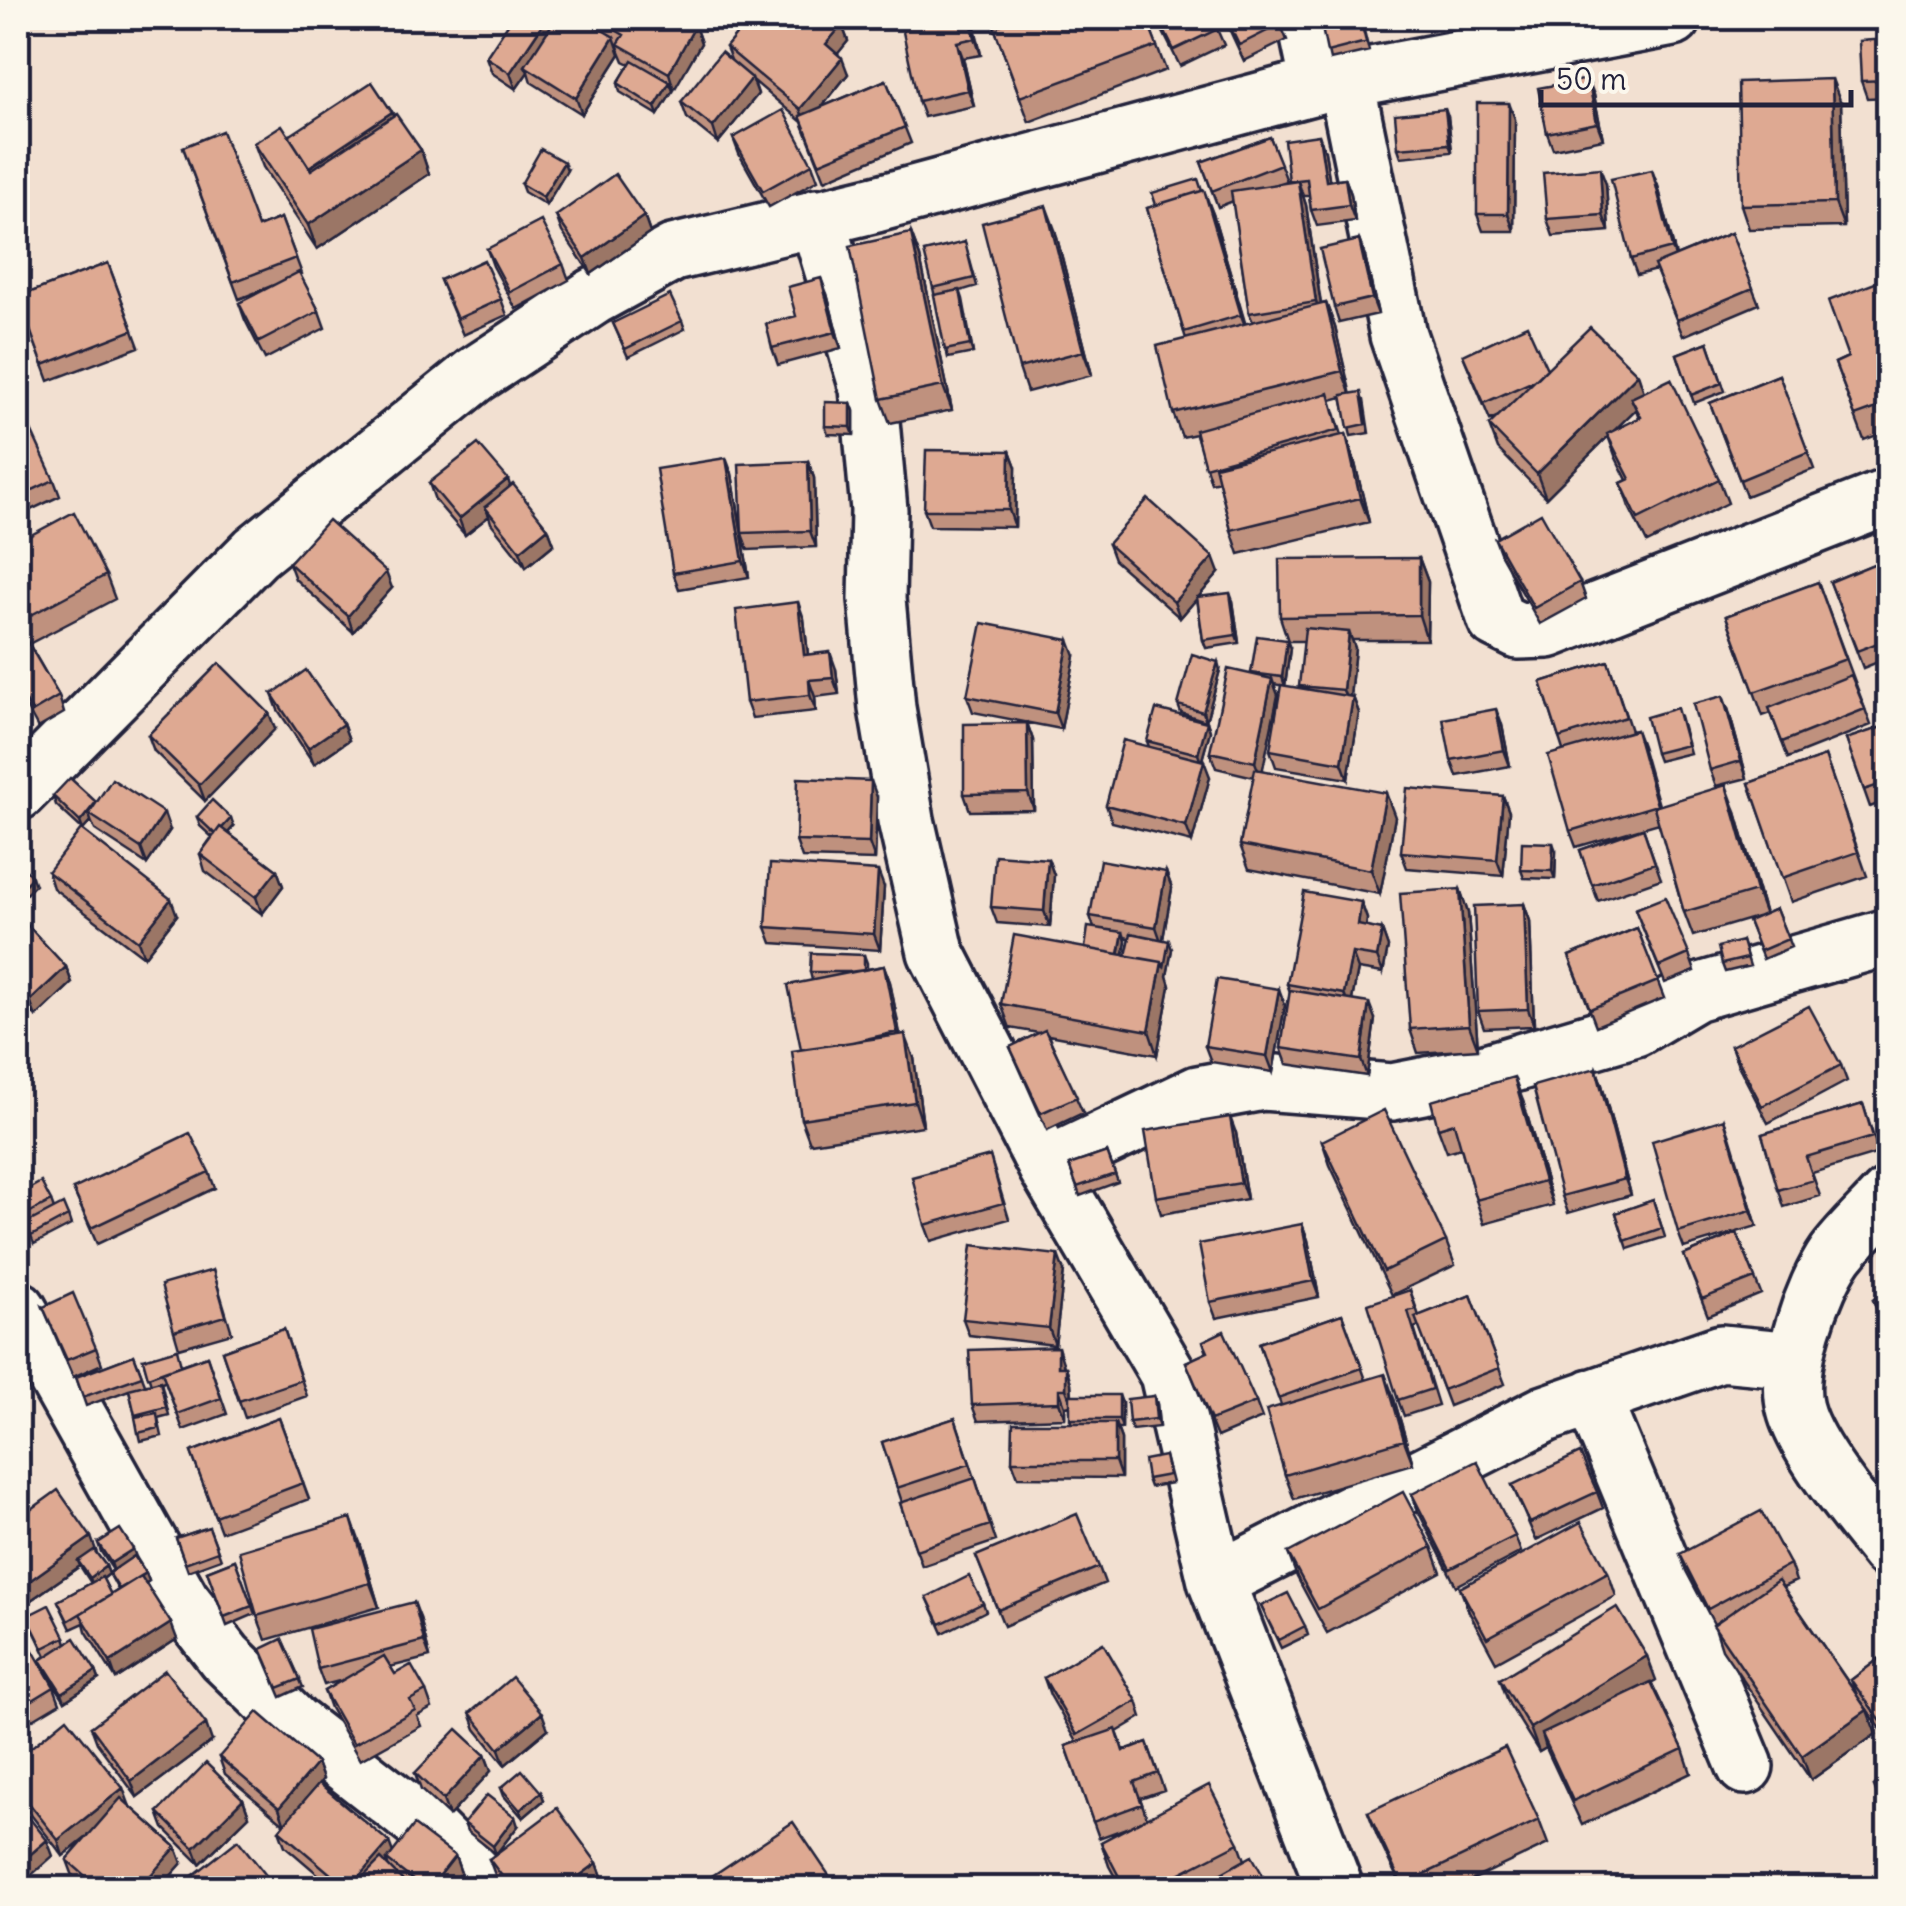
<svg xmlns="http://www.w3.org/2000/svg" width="1906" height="1906" font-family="Delius,sans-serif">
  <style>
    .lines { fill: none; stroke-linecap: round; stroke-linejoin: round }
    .minor-casing { stroke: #22223b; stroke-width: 62 }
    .minor { stroke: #fbf7ec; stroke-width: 55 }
    .wall { fill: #bf917e; stroke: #22223b; stroke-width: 2.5; fill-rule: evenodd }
    .shaded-wall { fill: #9b7666; stroke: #22223b; stroke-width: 2.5 }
    .building { fill: #dea992; stroke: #22223b; stroke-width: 2.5 }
  </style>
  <rect width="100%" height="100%" fill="#f2e0d1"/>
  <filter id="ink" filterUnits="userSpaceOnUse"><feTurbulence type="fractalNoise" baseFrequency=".01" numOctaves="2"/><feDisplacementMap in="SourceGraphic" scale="20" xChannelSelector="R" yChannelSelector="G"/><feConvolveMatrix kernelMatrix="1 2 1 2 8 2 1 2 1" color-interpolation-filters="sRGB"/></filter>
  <g filter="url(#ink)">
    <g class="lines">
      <defs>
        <path id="minor" d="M 1305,18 L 1319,85
          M 1346,82 L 1398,335 L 1496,620 L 1518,631 L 1548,630 L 1888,497
          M 817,217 L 868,388 L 879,510 L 877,599 L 887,708 L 906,820 L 936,952 L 1046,1166 L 1168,1374 L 1216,1581 L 1335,1888
          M 18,792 L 256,552 L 475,375 L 593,297 L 673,253 L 876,204 L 1319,85 L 1673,18
          M 1046,1166 L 1198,1094 L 1263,1082 L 1392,1092 L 1469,1077 L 1635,1028 L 1694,993 L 1888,937
          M 1888,1197 C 1871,1216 1851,1234 1836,1254 C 1813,1287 1784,1369 1795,1409 C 1805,1449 1861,1517 1888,1550
          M 18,1309 L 181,1600 L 225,1657 L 294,1724 L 426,1827 L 487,1888
          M 1592,1397 L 1745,1766
          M 1216,1581 L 1545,1414 L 1721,1353 L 1795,1360"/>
      </defs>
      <!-- minor casing -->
      <use href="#minor" class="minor-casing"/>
      <!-- minor -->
      <use href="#minor" class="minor"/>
    </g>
    <!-- wall -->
    <path class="wall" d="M 595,18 L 695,26 L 701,43 L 658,115 L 620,92 L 618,83 L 630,64 L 624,61 L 617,44 L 620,54 L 582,114 L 531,82 L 528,72 L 516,89 L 492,73 L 486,57 L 599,28 Z
      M 737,18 L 796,18 L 799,20 L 842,25 L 848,41 L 837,54 L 848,74 L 822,107 L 886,80 L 911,143 L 825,180 L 802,122 L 754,81 L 758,94 L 718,143 L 687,118 L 681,102 L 731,60 L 726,47 L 746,23 Z
      M 973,18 L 981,55 L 963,58 L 974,106 L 924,117 L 918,101 Z
      M 1146,18 L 1166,70 L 1029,122 L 994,27 Z
      M 1156,18 L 1212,18 L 1224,45 L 1180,66 Z
      M 1224,18 L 1278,18 L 1287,40 L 1244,61 Z
      M 1320,18 L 1361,18 L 1369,51 L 1330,60 Z
      M 1888,39 L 1888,97 L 1867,98 L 1861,81 Z
      M 1594,95 L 1603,139 L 1553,149 L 1547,133 Z
      M 1841,103 L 1844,227 L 1749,229 L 1741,205 Z
      M 392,112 L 421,150 L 429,174 L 317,249 L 263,167 L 254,143 Z
      M 1448,117 L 1452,152 L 1401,157 L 1398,148 Z
      M 1515,119 L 1514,231 L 1483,231 L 1477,214 Z
      M 1270,137 L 1287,181 L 1277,184 L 1290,182 L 1325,151 L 1329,180 L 1345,178 L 1351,194 L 1355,221 L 1317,226 L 1311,210 L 1309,196 L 1303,196 L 1306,205 L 1321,304 L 1326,303 L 1335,327 L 1350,394 L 1364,400 L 1369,433 L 1351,436 L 1342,397 L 1331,400 L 1342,435 L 1346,434 L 1354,459 L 1369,522 L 1239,554 L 1231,530 L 1219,481 L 1211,483 L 1196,434 L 1182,437 L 1173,413 L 1186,339 L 1147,208 L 1202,191 L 1213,214 L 1245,324 L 1253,322 L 1249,313 L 1233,201 L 1218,207 L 1201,162 Z
      M 733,138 L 812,164 L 818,180 L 769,207 L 739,154 Z
      M 183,147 L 258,227 L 281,218 L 302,274 L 300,275 L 319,311 L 325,328 L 265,359 L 245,320 L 239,303 L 274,285 L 239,299 Z
      M 567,170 L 546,205 L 524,192 L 521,184 Z
      M 1606,184 L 1609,231 L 1553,236 L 1547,219 Z
      M 1658,186 L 1676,256 L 1731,233 L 1759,304 L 1683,336 L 1656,270 L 1637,275 L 1631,259 Z
      M 556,216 L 644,216 L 650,233 L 591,274 L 562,232 Z
      M 1055,230 L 1092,375 L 1027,392 L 1019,368 Z
      M 911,233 L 920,257 L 952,410 L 890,423 L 881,399 Z
      M 1359,240 L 1365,256 L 1378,314 L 1339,323 L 1334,307 Z
      M 965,242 L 977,286 L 960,291 L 973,353 L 948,358 L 933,288 Z
      M 487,249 L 563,264 L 569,280 L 516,309 L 493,266 Z
      M 108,263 L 139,347 L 49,381 L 18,297 Z
      M 1888,278 L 1888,431 L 1864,440 L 1835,363 L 1848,357 Z
      M 440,280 L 501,299 L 507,315 L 463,335 Z
      M 827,294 L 841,348 L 778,365 L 772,348 L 796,316 Z
      M 682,321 L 685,329 L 628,357 L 613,323 Z
      M 1708,342 L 1725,391 L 1694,403 L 1677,354 Z
      M 1463,355 L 1547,369 L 1644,392 L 1719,479 L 1728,503 L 1647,543 L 1629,507 L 1621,483 L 1627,480 L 1616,458 L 1608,436 L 1546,498 L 1498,449 L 1489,425 L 1499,416 L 1490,420 ZM 1636,409 L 1639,418 L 1614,430 Z
      M 1779,375 L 1814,469 L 1746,496 L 1710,403 Z
      M 851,403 L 854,411 L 854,435 L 828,434 L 825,426 Z
      M 18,420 L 54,480 L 60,496 L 18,516 Z
      M 1010,451 L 1016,467 L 1015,527 L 930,526 L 924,510 Z
      M 808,461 L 814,478 L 816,547 L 748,550 L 742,534 L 749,577 L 679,589 L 673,573 L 732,474 L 742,533 Z
      M 429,483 L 510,486 L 548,528 L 554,544 L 526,567 L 491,523 L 489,516 L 465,535 L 435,500 Z
      M 1495,539 L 1580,582 L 1586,599 L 1540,624 L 1501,555 Z
      M 18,542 L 106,575 L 115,599 L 29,644 L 59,696 L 64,713 L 38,728 L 18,692 Z
      M 1108,544 L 1219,573 L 1198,597 L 1233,601 L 1239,643 L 1206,648 L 1203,640 L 1197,598 L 1180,618 L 1114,560 Z
      M 1419,558 L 1428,582 L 1427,640 L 1352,640 L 1355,648 L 1350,697 L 1353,697 L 1359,713 L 1348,779 L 1276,767 L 1270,750 L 1300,689 L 1304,641 L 1288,641 L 1280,617 Z
      M 1888,558 L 1888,658 L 1863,668 L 1830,582 Z
      M 289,563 L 392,588 L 353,632 L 295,579 Z
      M 1818,582 L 1871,725 L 1788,758 L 1771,713 L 1763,716 L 1726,616 Z
      M 804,619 L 808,655 L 836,669 L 839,694 L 815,697 L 816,711 L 752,718 L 746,702 Z
      M 1290,648 L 1285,686 L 1274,684 L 1278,695 L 1262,770 L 1395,817 L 1380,894 L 1249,869 L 1240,845 L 1254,777 L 1216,768 L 1210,752 L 1252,674 Z
      M 1075,656 L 1061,729 L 973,712 L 967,696 Z
      M 1608,661 L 1631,731 L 1636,730 L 1642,746 L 1659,805 L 1735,809 L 1765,914 L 1776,909 L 1791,947 L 1763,959 L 1748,921 L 1757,917 L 1693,936 L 1684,912 L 1659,823 L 1576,847 L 1570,831 L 1563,750 L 1541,682 Z
      M 1220,670 L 1206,721 L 1181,713 L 1178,705 Z
      M 272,694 L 343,724 L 349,740 L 314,764 L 278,710 Z
      M 1729,712 L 1747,778 L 1716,786 L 1710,770 Z
      M 1680,717 L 1690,753 L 1658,761 L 1655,753 Z
      M 1207,722 L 1210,731 L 1202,760 L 1210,777 L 1192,842 L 1112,822 L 1106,805 L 1149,747 L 1147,741 Z
      M 1027,723 L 1033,740 L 1034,810 L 970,811 L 964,794 Z
      M 1502,725 L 1510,766 L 1457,776 L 1451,760 Z
      M 1888,725 L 1888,800 L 1870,807 L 1846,739 Z
      M 275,729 L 205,801 L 154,751 L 148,735 Z
      M 1825,756 L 1867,876 L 1791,902 L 1749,783 Z
      M 53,796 L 96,802 L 170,830 L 147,864 L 95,830 L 91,821 L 83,830 L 56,805 Z
      M 1503,796 L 1509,812 L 1503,876 L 1407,868 L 1401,852 Z
      M 877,797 L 875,860 L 802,858 L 796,841 Z
      M 197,817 L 234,826 L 228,833 L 277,870 L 283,886 L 262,914 L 205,871 L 200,854 L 212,837 L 200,826 Z
      M 1643,828 L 1661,879 L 1598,901 L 1580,850 Z
      M 1556,851 L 1555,879 L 1524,878 L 1521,870 Z
      M 1048,859 L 1054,875 L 1050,927 L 997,923 L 991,907 Z
      M 48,872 L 177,915 L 144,957 L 53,888 Z
      M 1166,872 L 1172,888 L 1163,939 L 1172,949 L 1167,976 L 1170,986 L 1157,1055 L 1048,1035 L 1083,1113 L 1047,1130 L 1010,1047 L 1039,1033 L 1010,1028 L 1001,1004 L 1085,948 L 1094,928 L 1090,916 ZM 1124,937 L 1130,938 L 1126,956 L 1123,955 L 1126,941 Z
      M 884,887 L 880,950 L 772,943 L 766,927 Z
      M 1460,889 L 1468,913 L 1478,1049 L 1418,1053 L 1410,1029 Z
      M 1361,902 L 1367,919 L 1366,927 L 1382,930 L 1388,947 L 1383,973 L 1358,969 L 1352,1000 L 1375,1019 L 1367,1076 L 1287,1064 L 1281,1048 L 1290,992 L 1287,984 Z
      M 1524,904 L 1530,921 L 1534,1026 L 1484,1028 L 1478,1011 Z
      M 1635,909 L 1689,954 L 1695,971 L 1665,983 Z
      M 18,915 L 66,967 L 72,983 L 36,1017 L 18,998 Z
      M 1637,928 L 1664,998 L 1596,1026 L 1569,956 Z
      M 1742,941 L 1750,966 L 1725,972 L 1722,964 Z
      M 864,955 L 867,963 L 867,969 L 884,966 L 890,982 L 900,1035 L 914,1058 L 923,1126 L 810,1143 L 801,1119 L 801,1049 L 812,980 L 810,972 Z
      M 1285,1005 L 1273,1072 L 1211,1062 L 1205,1046 Z
      M 1731,1046 L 1841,1065 L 1847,1081 L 1768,1123 L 1737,1063 Z
      M 1596,1068 L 1602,1085 L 1631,1195 L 1568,1213 L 1562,1196 Z
      M 1523,1101 L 1553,1205 L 1484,1224 L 1476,1200 L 1461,1148 L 1447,1152 L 1438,1128 Z
      M 1863,1104 L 1879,1153 L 1812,1173 L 1820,1196 L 1784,1207 L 1762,1134 Z
      M 1724,1119 L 1757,1226 L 1684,1248 L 1678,1232 Z
      M 1236,1133 L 1247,1199 L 1161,1214 L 1156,1197 Z
      M 1322,1141 L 1446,1241 L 1455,1265 L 1392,1295 L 1330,1165 Z
      M 1107,1152 L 1118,1182 L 1080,1196 L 1069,1165 Z
      M 990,1156 L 1009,1219 L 931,1241 L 925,1225 Z
      M 209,1172 L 215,1188 L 97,1244 L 73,1189 Z
      M 18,1195 L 51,1201 L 54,1209 L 68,1216 L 71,1225 L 34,1244 L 26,1224 L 22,1226 L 18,1217 Z
      M 1653,1200 L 1665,1237 L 1628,1249 L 1616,1213 Z
      M 1302,1224 L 1308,1240 L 1319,1297 L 1216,1318 L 1210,1302 Z
      M 1737,1233 L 1761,1294 L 1708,1316 L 1684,1255 Z
      M 213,1270 L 232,1333 L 179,1348 L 174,1331 Z
      M 1064,1271 L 1055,1345 L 969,1335 L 963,1319 Z
      M 1888,1287 L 1888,1328 L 1879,1316 L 1873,1300 Z
      M 1410,1290 L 1419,1316 L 1471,1295 L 1505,1384 L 1449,1406 L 1419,1326 L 1414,1328 L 1438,1405 L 1404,1416 L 1398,1400 Z
      M 43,1307 L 96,1348 L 102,1364 L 73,1377 Z
      M 1342,1314 L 1366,1380 L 1394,1399 L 1413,1464 L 1294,1499 L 1285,1475 L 1281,1405 L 1259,1343 Z
      M 284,1329 L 307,1396 L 245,1418 L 222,1351 Z
      M 1203,1341 L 1256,1402 L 1262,1418 L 1217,1437 L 1186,1362 L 1207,1353 Z
      M 134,1355 L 145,1384 L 151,1384 L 143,1359 L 182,1365 L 207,1356 L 227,1414 L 183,1430 L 165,1381 L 161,1382 L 169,1415 L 158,1418 L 162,1436 L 141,1441 L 129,1390 L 86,1406 L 76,1377 Z
      M 1063,1363 L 1064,1367 L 1066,1367 L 1071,1383 L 1072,1395 L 1122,1403 L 1122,1428 L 1117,1428 L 1121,1439 L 1121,1478 L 1018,1477 L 1012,1461 L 1071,1423 L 1070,1405 L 1065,1406 L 1065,1418 L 978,1421 L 972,1405 Z
      M 1154,1396 L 1157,1404 L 1159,1427 L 1132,1430 L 1129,1422 Z
      M 279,1418 L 309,1499 L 221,1532 L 191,1452 Z
      M 955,1418 L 996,1541 L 922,1566 L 900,1503 L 902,1502 L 882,1442 Z
      M 1165,1456 L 1172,1483 L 1150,1487 L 1147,1479 Z
      M 1512,1485 L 1597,1492 L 1603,1508 L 1536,1540 Z
      M 1412,1494 L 1515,1536 L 1521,1552 L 1456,1586 L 1418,1511 Z
      M 18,1519 L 97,1554 L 106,1566 L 109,1574 L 103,1579 L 111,1595 L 118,1590 L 109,1573 L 113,1570 L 101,1552 L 98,1543 L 136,1557 L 146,1573 L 149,1581 L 146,1583 L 177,1639 L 116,1679 L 86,1631 L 84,1623 L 71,1629 L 58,1601 L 91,1583 L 80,1566 L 18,1609 Z
      M 209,1527 L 221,1559 L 188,1571 L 176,1538 Z
      M 360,1543 L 379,1607 L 266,1640 L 257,1616 Z
      M 1432,1547 L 1441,1572 L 1327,1633 L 1297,1577 L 1288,1553 Z
      M 1680,1554 L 1790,1564 L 1796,1581 L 1783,1587 L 1857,1695 L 1851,1680 L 1888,1652 L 1888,1739 L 1861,1701 L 1867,1710 L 1876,1734 L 1811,1780 L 1722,1649 L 1714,1624 L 1686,1571 Z
      M 976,1556 L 1099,1567 L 1105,1583 L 1004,1626 Z
      M 235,1560 L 255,1614 L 227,1626 L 207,1571 Z
      M 1608,1572 L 1616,1596 L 1496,1662 L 1469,1612 L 1460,1588 Z
      M 927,1597 L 983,1603 L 986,1611 L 943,1633 Z
      M 1261,1606 L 1305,1626 L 1308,1635 L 1281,1648 Z
      M 27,1616 L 65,1637 L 67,1643 L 96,1671 L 99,1679 L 65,1701 L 44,1668 L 41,1660 L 46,1656 Z
      M 420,1618 L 430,1657 L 390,1667 L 395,1674 L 426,1691 L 432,1708 L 417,1716 L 421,1726 L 360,1760 L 330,1708 L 324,1691 L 343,1680 L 324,1685 L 318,1669 Z
      M 18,1627 L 54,1687 L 60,1703 L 18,1728 Z
      M 282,1639 L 303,1687 L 281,1697 L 264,1657 Z
      M 1044,1678 L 1137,1701 L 1142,1717 L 1117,1732 L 1124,1750 L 1147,1742 L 1164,1790 L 1140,1798 L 1147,1818 L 1239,1843 L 1245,1860 L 1270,1888 L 1121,1888 L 1109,1866 L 1101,1842 L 1129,1827 L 1099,1838 L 1066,1746 L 1077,1742 L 1050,1695 Z
      M 1500,1679 L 1656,1680 L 1651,1682 L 1683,1749 L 1691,1773 L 1582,1825 L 1546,1748 L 1539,1752 L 1509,1704 Z
      M 470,1713 L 548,1729 L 505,1765 L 476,1729 Z
      M 91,1727 L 212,1741 L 137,1797 L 97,1743 Z
      M 485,1755 L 491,1771 L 449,1816 L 421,1790 L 415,1773 Z
      M 219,1757 L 317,1763 L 323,1779 L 320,1784 L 393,1853 L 455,1856 L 461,1873 L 449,1888 L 334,1888 L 285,1846 L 279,1830 L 284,1824 L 225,1774 Z
      M 18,1758 L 129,1805 L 176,1847 L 182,1863 L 160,1888 L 87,1888 L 73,1876 L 67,1860 L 84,1840 L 63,1856 L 18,1798 Z
      M 1888,1774 L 1888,1812 L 1880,1802 L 1874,1786 Z
      M 501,1788 L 541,1792 L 544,1800 L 523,1818 L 504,1796 Z
      M 243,1799 L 249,1816 L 200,1864 L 164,1828 L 158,1812 Z
      M 1368,1812 L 1539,1820 L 1548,1844 L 1455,1888 L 1402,1888 L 1377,1836 Z
      M 464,1823 L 518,1826 L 496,1854 L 467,1831 Z
      M 489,1859 L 597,1863 L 603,1879 L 591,1888 L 505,1888 L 495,1875 Z"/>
    <!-- shaded-wall -->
    <path class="shaded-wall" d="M 547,18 L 564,18 L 525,66 L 528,72 L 516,89 L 510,73 Z
      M 970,18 L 973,18 L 981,55 L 975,38 Z
      M 842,25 L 848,41 L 832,61 L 826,44 Z
      M 695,26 L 701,43 L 674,90 L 669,73 Z
      M 614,37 L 620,54 L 582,114 L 576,98 Z
      M 957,42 L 963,58 L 974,106 L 968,90 Z
      M 842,58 L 848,74 L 806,126 L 800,109 Z
      M 752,78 L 758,94 L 718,143 L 713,127 Z
      M 1588,79 L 1594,95 L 1603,139 L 1597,123 Z
      M 1832,79 L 1841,103 L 1844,227 L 1835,203 Z
      M 670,82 L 673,91 L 658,115 L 655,107 Z
      M 1509,103 L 1515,119 L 1514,231 L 1508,214 Z
      M 1445,109 L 1448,117 L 1452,152 L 1449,144 Z
      M 392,112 L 398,129 L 315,184 L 309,168 Z
      M 1319,135 L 1325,151 L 1332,197 L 1326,181 Z
      M 421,150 L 429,174 L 317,249 L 308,225 Z
      M 564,162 L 567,170 L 546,205 L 543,197 Z
      M 1600,168 L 1606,184 L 1609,231 L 1603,215 Z
      M 1652,170 L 1658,186 L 1678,265 L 1672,248 Z
      M 1345,178 L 1351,194 L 1355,221 L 1349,205 Z
      M 1298,181 L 1306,205 L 1324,326 L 1316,302 Z
      M 1204,190 L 1213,214 L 1250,339 L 1241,315 Z
      M 1046,206 L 1055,230 L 1092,375 L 1083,351 Z
      M 644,216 L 650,233 L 591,274 L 585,258 Z
      M 911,233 L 920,257 L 952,410 L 943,386 Z
      M 1359,240 L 1365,256 L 1378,314 L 1372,298 Z
      M 821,278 L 827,294 L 841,348 L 835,332 Z
      M 960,290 L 963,299 L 973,353 L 970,345 Z
      M 1326,303 L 1335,327 L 1351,395 L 1342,371 Z
      M 1638,374 L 1646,398 L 1631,398 L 1636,409 L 1546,498 L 1537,474 Z
      M 851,403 L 854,411 L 854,435 L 851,427 Z
      M 1346,434 L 1354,459 L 1369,522 L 1360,498 Z
      M 1010,451 L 1016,467 L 1015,527 L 1009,510 Z
      M 726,458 L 732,474 L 749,577 L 743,561 Z
      M 808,461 L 814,478 L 816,547 L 810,531 Z
      M 508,479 L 513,496 L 485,507 L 489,516 L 465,535 L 459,519 Z
      M 548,528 L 554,544 L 526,567 L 520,551 Z
      M 1213,557 L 1219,573 L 1180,618 L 1174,602 Z
      M 1419,558 L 1428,582 L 1427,640 L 1419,615 Z
      M 386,572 L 392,588 L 353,632 L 348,616 Z
      M 1230,593 L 1233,601 L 1239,643 L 1236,635 Z
      M 798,602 L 804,619 L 810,672 L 804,655 Z
      M 1349,632 L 1355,648 L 1349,706 L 1343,690 Z
      M 1069,640 L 1075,656 L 1061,729 L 1055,713 Z
      M 1287,640 L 1290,648 L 1285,686 L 1282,677 Z
      M 830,652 L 836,669 L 839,694 L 833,678 Z
      M 1218,662 L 1220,670 L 1206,721 L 1203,712 Z
      M 1272,679 L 1278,695 L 1261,778 L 1255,762 Z
      M 809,680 L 815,697 L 816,711 L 810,695 Z
      M 1723,696 L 1729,712 L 1747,778 L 1741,761 Z
      M 1353,697 L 1359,713 L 1348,779 L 1342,763 Z
      M 1496,709 L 1502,725 L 1510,766 L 1504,750 Z
      M 269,713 L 275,729 L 205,801 L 199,785 Z
      M 1207,722 L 1210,731 L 1201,763 L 1198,754 Z
      M 1027,723 L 1033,740 L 1034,810 L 1028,793 Z
      M 343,724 L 349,740 L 314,764 L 308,748 Z
      M 1204,761 L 1210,777 L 1192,842 L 1186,826 Z
      M 871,781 L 877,797 L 875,860 L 869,843 Z
      M 1726,785 L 1735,809 L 1765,915 L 1756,891 Z
      M 1386,793 L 1395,817 L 1380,894 L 1371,870 Z
      M 1503,796 L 1509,812 L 1503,876 L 1497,860 Z
      M 97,803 L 89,814 L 91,821 L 83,830 L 80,822 Z
      M 164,813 L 170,830 L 147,864 L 141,848 Z
      M 231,818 L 234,826 L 219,843 L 216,835 Z
      M 1553,843 L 1556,851 L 1555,879 L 1552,871 Z
      M 1048,859 L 1054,875 L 1050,927 L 1044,911 Z
      M 277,870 L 283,886 L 262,914 L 256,897 Z
      M 878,871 L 884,887 L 880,950 L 874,934 Z
      M 1166,872 L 1172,888 L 1162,944 L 1156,927 Z
      M 32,877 L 35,885 L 18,902 L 18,891 Z
      M 1460,889 L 1468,913 L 1478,1049 L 1469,1025 Z
      M 171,899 L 177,915 L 144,957 L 138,941 Z
      M 1361,902 L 1367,919 L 1364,942 L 1358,925 Z
      M 1524,904 L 1530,921 L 1534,1026 L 1528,1009 Z
      M 1382,930 L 1388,947 L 1383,973 L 1377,957 Z
      M 1123,932 L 1126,941 L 1122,965 L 1119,957 Z
      M 1169,941 L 1172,949 L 1167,976 L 1170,986 L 1157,1055 L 1149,1031 L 1162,962 Z
      M 1352,953 L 1358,969 L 1350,1010 L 1344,994 Z
      M 884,966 L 890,982 L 903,1049 L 897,1032 Z
      M 66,967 L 72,983 L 36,1017 L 30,1001 Z
      M 1279,989 L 1285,1005 L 1273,1072 L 1267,1056 Z
      M 1369,1003 L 1375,1019 L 1367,1076 L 1361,1060 Z
      M 905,1034 L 914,1058 L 923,1126 L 915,1102 Z
      M 1596,1068 L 1602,1085 L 1631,1195 L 1625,1179 Z
      M 1514,1077 L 1523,1101 L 1553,1205 L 1544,1181 Z
      M 1230,1117 L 1236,1133 L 1247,1199 L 1241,1183 Z
      M 1724,1119 L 1730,1136 L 1757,1226 L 1751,1210 Z
      M 1302,1224 L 1308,1240 L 1319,1297 L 1313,1281 Z
      M 1058,1255 L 1064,1271 L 1055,1345 L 1049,1328 Z
      M 1058,1347 L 1063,1363 L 1064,1383 L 1058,1367 Z
      M 1066,1367 L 1071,1383 L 1072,1405 L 1066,1389 Z
      M 1385,1374 L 1394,1399 L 1413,1464 L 1404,1440 Z
      M 1059,1389 L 1065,1406 L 1065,1418 L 1059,1402 Z
      M 1119,1395 L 1122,1403 L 1122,1428 L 1119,1419 Z
      M 1154,1396 L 1157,1404 L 1159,1427 L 1156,1419 Z
      M 1115,1423 L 1121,1439 L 1121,1478 L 1115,1461 Z
      M 351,1518 L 360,1543 L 379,1607 L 370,1583 Z
      M 91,1537 L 97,1553 L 78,1561 L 80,1566 L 18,1609 L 18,1589 Z
      M 133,1549 L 136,1557 L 114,1572 L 111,1563 Z
      M 106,1566 L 109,1574 L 93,1586 L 90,1578 Z
      M 146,1573 L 149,1581 L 123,1599 L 120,1591 Z
      M 414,1602 L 420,1618 L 430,1657 L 424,1641 Z
      M 171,1623 L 177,1639 L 116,1679 L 110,1662 Z
      M 1647,1656 L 1656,1680 L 1548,1747 L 1542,1734 L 1546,1748 L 1539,1752 L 1530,1728 Z
      M 96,1671 L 99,1679 L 65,1701 L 62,1693 Z
      M 1867,1710 L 1876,1734 L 1811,1780 L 1802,1756 Z
      M 542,1713 L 548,1729 L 505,1765 L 499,1749 Z
      M 206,1724 L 212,1741 L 137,1797 L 131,1781 Z
      M 485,1755 L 491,1771 L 449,1816 L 443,1800 Z
      M 317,1763 L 323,1779 L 285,1825 L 279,1808 Z
      M 123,1788 L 129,1804 L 63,1856 L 58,1840 Z
      M 541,1792 L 544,1800 L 523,1818 L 520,1810 Z
      M 243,1799 L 249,1816 L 200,1864 L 194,1848 Z
      M 515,1817 L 518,1826 L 496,1854 L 493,1846 Z
      M 47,1840 L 53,1856 L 18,1887 L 18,1865 Z
      M 389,1842 L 395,1858 L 387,1860 L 388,1866 L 369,1888 L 349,1888 Z
      M 176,1847 L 182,1863 L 160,1888 L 139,1888 Z
      M 455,1856 L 461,1873 L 449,1888 L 430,1888 Z
      M 597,1863 L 603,1879 L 591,1888 L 563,1888 Z"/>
    <!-- building -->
    <path class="building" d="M 512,18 L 547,18 L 510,73 L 486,57 Z
      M 556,18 L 582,18 L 614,37 L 576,98 L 525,66 Z
      M 595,18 L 680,18 L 695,26 L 669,73 L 618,44 L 624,35 Z
      M 750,18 L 796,18 L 799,20 L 802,18 L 833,18 L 842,25 L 826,44 L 842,58 L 800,109 L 726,47 Z
      M 900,18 L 970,18 L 975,38 L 957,42 L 968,90 L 918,101 Z
      M 1020,18 L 1146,18 L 1157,46 L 1020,97 L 994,27 Z
      M 1158,18 L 1212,18 L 1218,29 L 1174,50 Z
      M 1226,18 L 1278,18 L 1281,24 L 1239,45 Z
      M 1320,18 L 1360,18 L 1366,42 L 1327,52 Z
      M 1888,39 L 1888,80 L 1861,81 L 1859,41 Z
      M 721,52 L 752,78 L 713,127 L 681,102 Z
      M 632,60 L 670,82 L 655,107 L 618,83 Z
      M 1588,79 L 1597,123 L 1547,133 L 1538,88 Z
      M 1832,79 L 1835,203 L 1741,205 L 1738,82 Z
      M 886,80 L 905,127 L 819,163 L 800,116 Z
      M 372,82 L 392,112 L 309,167 L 289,136 Z
      M 1477,103 L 1509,103 L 1508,214 L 1477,214 Z
      M 1445,109 L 1449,144 L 1398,148 L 1395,114 Z
      M 783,110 L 812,164 L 763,191 L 733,138 Z
      M 396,114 L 421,150 L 308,225 L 254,143 L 282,125 L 311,170 Z
      M 222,131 L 258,227 L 281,218 L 296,258 L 233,282 L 183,147 Z
      M 1319,135 L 1326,181 L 1345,178 L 1349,205 L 1311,210 L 1307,179 L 1289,181 L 1284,140 Z
      M 1270,137 L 1281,164 L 1212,191 L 1201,162 Z
      M 541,149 L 564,162 L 543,197 L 521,184 Z
      M 1600,168 L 1603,215 L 1547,219 L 1543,173 Z
      M 1652,170 L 1672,248 L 1631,259 L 1611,179 Z
      M 615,174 L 644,216 L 585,258 L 556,216 Z
      M 1198,179 L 1202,191 L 1156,205 L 1152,193 Z
      M 1888,180 L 1888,208 L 1881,182 Z
      M 1298,181 L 1316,302 L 1249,313 L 1231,191 Z
      M 1204,190 L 1241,315 L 1184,332 L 1147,208 Z
      M 1046,206 L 1083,351 L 1019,368 L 982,223 Z
      M 541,221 L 563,264 L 510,292 L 487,249 Z
      M 911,233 L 943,386 L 881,399 L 850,246 Z
      M 1731,233 L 1753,288 L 1677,320 L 1654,265 Z
      M 1359,240 L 1372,298 L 1334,307 L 1320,249 Z
      M 965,242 L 974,278 L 933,288 L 924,252 Z
      M 484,260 L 501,299 L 457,319 L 440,280 Z
      M 108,263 L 133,330 L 43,365 L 18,297 Z
      M 299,272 L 319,311 L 259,342 L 239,303 Z
      M 821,278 L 835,332 L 772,348 L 766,324 L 796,316 L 788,287 Z
      M 1888,278 L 1888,404 L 1855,416 L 1835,363 L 1848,357 L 1828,301 Z
      M 960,290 L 970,345 L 945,350 L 934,295 Z
      M 670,295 L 682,321 L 625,349 L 613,323 Z
      M 1326,303 L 1342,371 L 1173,413 L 1157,346 Z
      M 1527,325 L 1547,369 L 1536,380 L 1484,403 L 1463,355 Z
      M 1590,327 L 1638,374 L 1537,474 L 1489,425 Z
      M 1708,342 L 1722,383 L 1691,395 L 1677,354 Z
      M 1779,375 L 1808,452 L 1740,480 L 1710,403 Z
      M 1671,379 L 1719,479 L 1638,519 L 1621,483 L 1630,479 L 1607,434 L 1641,417 L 1631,398 Z
      M 1361,392 L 1366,424 L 1348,428 L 1342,395 Z
      M 1329,393 L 1339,430 L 1205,467 L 1195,430 Z
      M 825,402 L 851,403 L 851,427 L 825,426 Z
      M 25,417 L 54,480 L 18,497 L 18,420 Z
      M 1346,434 L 1360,498 L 1231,530 L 1215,466 Z
      M 478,444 L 508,479 L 459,519 L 429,483 Z
      M 926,450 L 1010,451 L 1009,510 L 924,510 Z
      M 726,458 L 743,561 L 673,573 L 656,469 Z
      M 808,461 L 810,531 L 742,533 L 739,464 Z
      M 513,484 L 548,528 L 520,551 L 485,507 Z
      M 1148,499 L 1213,557 L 1174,602 L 1108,544 Z
      M 74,512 L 106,575 L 18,622 L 18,542 Z
      M 1541,513 L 1580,582 L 1534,608 L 1495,539 Z
      M 328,520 L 386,572 L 348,616 L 289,563 Z
      M 1419,558 L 1419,615 L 1280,617 L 1279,559 Z
      M 1888,558 L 1888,639 L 1857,651 L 1830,582 Z
      M 1818,582 L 1846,659 L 1754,692 L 1726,616 Z
      M 1230,593 L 1236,635 L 1203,640 L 1197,597 Z
      M 798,602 L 804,655 L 830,652 L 833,678 L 809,680 L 810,695 L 746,702 L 736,610 Z
      M 982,623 L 1069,640 L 1055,713 L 967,696 Z
      M 1305,628 L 1349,632 L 1343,690 L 1299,686 Z
      M 23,634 L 59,696 L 32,712 L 18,686 L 18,637 Z
      M 1257,636 L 1287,640 L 1282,677 L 1251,673 Z
      M 1192,654 L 1218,662 L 1203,712 L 1178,705 Z
      M 1608,661 L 1626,717 L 1559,738 L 1541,682 Z
      M 219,663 L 269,713 L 199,785 L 148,735 Z
      M 1228,669 L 1272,679 L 1255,762 L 1210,752 Z
      M 306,670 L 343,724 L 308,748 L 272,694 Z
      M 1851,675 L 1865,709 L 1782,742 L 1769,708 Z
      M 1281,685 L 1353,697 L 1342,763 L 1270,750 Z
      M 1723,696 L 1741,761 L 1710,770 L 1693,704 Z
      M 1677,708 L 1687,745 L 1655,753 L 1646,717 Z
      M 1156,709 L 1207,722 L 1198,754 L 1147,741 Z
      M 1496,709 L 1504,750 L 1451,760 L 1443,719 Z
      M 1027,723 L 1028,793 L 964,794 L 964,724 Z
      M 1888,725 L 1888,782 L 1864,790 L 1846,739 Z
      M 1636,730 L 1657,805 L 1570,831 L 1548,755 Z
      M 1123,740 L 1204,761 L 1186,826 L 1106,805 Z
      M 1825,756 L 1858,852 L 1782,878 L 1749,783 Z
      M 1255,769 L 1386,793 L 1371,870 L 1240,845 Z
      M 70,778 L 96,802 L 80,822 L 53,796 Z
      M 798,778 L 871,781 L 869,843 L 796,841 Z
      M 112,779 L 164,813 L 141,848 L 89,814 Z
      M 1726,785 L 1756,891 L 1684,912 L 1654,807 Z
      M 1407,788 L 1503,796 L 1497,860 L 1401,852 Z
      M 212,800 L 231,818 L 222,828 L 220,827 L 215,834 L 197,817 Z
      M 220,827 L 277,870 L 256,897 L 200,854 Z
      M 1643,828 L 1655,863 L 1592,885 L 1580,850 Z
      M 81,829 L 171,899 L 138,941 L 48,872 Z
      M 1522,842 L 1553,843 L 1552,871 L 1521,870 Z
      M 995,855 L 1048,859 L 1044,911 L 991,907 Z
      M 1100,860 L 1166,872 L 1156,927 L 1090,916 Z
      M 18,861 L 32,877 L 18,891 Z
      M 770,864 L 878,871 L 874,934 L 766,927 Z
      M 1460,889 L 1469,1025 L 1410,1029 L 1400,893 Z
      M 1304,892 L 1361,902 L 1358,925 L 1382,930 L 1377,957 L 1352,953 L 1344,994 L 1287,984 Z
      M 1665,897 L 1689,954 L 1659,967 L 1635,909 Z
      M 1524,904 L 1528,1009 L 1478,1011 L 1474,906 Z
      M 1776,909 L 1788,939 L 1760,951 L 1748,921 Z
      M 18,915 L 66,967 L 30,1001 L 18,988 Z
      M 1088,927 L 1123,932 L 1119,954 L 1085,948 Z
      M 1637,928 L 1658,981 L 1590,1009 L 1569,956 Z
      M 1131,933 L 1169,941 L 1164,968 L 1162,962 L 1126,956 Z
      M 1014,935 L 1162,962 L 1149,1031 L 1001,1004 Z
      M 1742,941 L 1747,958 L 1722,964 L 1718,947 Z
      M 811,953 L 864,955 L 864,970 L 849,972 L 810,972 Z
      M 884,966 L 897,1032 L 852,1042 L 801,1049 L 788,985 Z
      M 1888,975 L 1888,1015 L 1878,978 Z
      M 1217,979 L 1279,989 L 1267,1056 L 1205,1046 Z
      M 1290,990 L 1369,1003 L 1361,1060 L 1281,1048 Z
      M 1809,1006 L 1841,1065 L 1762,1106 L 1731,1046 Z
      M 1045,1030 L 1077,1097 L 1041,1113 L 1010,1047 Z
      M 905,1034 L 915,1102 L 801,1119 L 792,1051 Z
      M 1596,1068 L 1625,1179 L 1562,1196 L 1533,1086 Z
      M 1514,1077 L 1544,1181 L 1476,1200 L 1454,1123 L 1438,1128 L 1431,1101 Z
      M 1863,1104 L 1873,1137 L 1806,1157 L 1814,1180 L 1778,1190 L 1762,1134 Z
      M 1384,1110 L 1446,1241 L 1384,1271 L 1322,1141 Z
      M 1230,1117 L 1241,1183 L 1156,1197 L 1145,1131 Z
      M 1724,1119 L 1751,1210 L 1678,1232 L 1652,1141 Z
      M 190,1133 L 209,1172 L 91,1228 L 73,1189 Z
      M 1107,1152 L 1115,1174 L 1077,1187 L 1069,1165 Z
      M 990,1156 L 1003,1203 L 925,1225 L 912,1177 Z
      M 41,1182 L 51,1201 L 19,1218 L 18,1214 L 18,1195 Z
      M 1653,1200 L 1662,1228 L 1625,1241 L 1616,1213 Z
      M 63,1204 L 68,1216 L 31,1236 L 25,1224 Z
      M 1302,1224 L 1313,1281 L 1210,1302 L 1199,1244 Z
      M 1737,1233 L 1755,1278 L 1702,1299 L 1684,1255 Z
      M 972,1245 L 1058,1255 L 1049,1328 L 963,1319 Z
      M 213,1270 L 226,1316 L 174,1331 L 161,1285 Z
      M 1888,1287 L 1888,1318 L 1873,1300 Z
      M 1410,1290 L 1416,1309 L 1408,1311 L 1432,1389 L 1398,1400 L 1368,1304 Z
      M 73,1293 L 96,1348 L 67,1360 L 43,1307 Z
      M 1471,1295 L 1499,1368 L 1443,1390 L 1415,1317 Z
      M 1342,1314 L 1362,1368 L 1278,1398 L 1259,1343 Z
      M 284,1329 L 301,1380 L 239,1401 L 222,1351 Z
      M 1224,1331 L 1256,1402 L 1211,1420 L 1186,1362 L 1208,1352 L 1203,1341 Z
      M 1058,1347 L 1058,1367 L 1066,1367 L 1066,1389 L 1059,1389 L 1059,1402 L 972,1405 L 969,1350 Z
      M 177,1349 L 181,1365 L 148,1377 L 143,1359 Z
      M 134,1355 L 142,1376 L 83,1397 L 76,1377 Z
      M 207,1356 L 221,1398 L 177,1414 L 162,1372 Z
      M 1385,1374 L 1404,1440 L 1285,1475 L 1266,1410 Z
      M 160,1381 L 166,1407 L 135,1415 L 129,1389 Z
      M 1070,1395 L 1119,1395 L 1119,1419 L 1070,1419 Z
      M 1154,1396 L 1156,1419 L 1129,1422 L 1127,1399 Z
      M 157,1413 L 159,1428 L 138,1433 L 135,1417 Z
      M 279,1418 L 303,1483 L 215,1516 L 191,1452 Z
      M 955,1418 L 970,1464 L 897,1488 L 882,1442 Z
      M 1013,1423 L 1115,1423 L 1115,1461 L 1012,1461 Z
      M 1580,1453 L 1597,1492 L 1530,1523 L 1512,1485 Z
      M 1165,1456 L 1169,1475 L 1147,1479 L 1144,1460 Z
      M 1477,1461 L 1515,1536 L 1450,1569 L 1412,1494 Z
      M 975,1478 L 990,1525 L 916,1550 L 900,1503 Z
      M 58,1490 L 91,1537 L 18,1589 L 18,1519 Z
      M 1403,1492 L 1432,1547 L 1318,1609 L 1288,1553 Z
      M 1761,1511 L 1790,1564 L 1708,1609 L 1680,1554 Z
      M 1077,1514 L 1099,1567 L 998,1610 L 976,1556 Z
      M 351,1518 L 370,1583 L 257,1616 L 239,1551 Z
      M 1581,1522 L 1608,1572 L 1487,1638 L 1460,1588 Z
      M 209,1527 L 218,1551 L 185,1563 L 176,1538 Z
      M 120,1529 L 133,1549 L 111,1563 L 98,1543 Z
      M 94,1550 L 106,1566 L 90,1578 L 78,1561 Z
      M 134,1556 L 146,1573 L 119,1589 L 109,1573 Z
      M 235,1560 L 252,1606 L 224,1617 L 207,1571 Z
      M 141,1576 L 171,1623 L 110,1662 L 80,1614 Z
      M 969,1576 L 983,1603 L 940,1624 L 927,1597 Z
      M 102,1577 L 111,1595 L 68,1621 L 58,1601 Z
      M 1778,1580 L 1867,1710 L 1802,1756 L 1713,1625 Z
      M 1288,1593 L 1305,1626 L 1278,1640 L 1261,1606 Z
      M 414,1602 L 424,1641 L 318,1669 L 309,1629 Z
      M 49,1605 L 65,1637 L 43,1648 L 27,1616 Z
      M 1617,1607 L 1647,1656 L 1530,1728 L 1500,1679 Z
      M 19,1626 L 54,1687 L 18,1709 L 18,1627 Z
      M 75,1638 L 96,1671 L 62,1693 L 41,1660 Z
      M 282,1639 L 300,1679 L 278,1688 L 261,1649 Z
      M 1103,1643 L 1137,1701 L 1077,1735 L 1044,1678 Z
      M 1888,1652 L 1888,1731 L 1851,1680 Z
      M 384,1656 L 395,1674 L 411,1665 L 426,1691 L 410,1700 L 415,1710 L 354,1744 L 324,1691 Z
      M 165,1670 L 206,1724 L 131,1781 L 91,1727 Z
      M 512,1677 L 542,1713 L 499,1749 L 470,1713 Z
      M 1651,1682 L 1683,1749 L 1573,1801 L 1542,1734 Z
      M 258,1712 L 317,1763 L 279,1808 L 219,1757 Z
      M 67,1718 L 123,1788 L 58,1840 L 18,1789 L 18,1758 Z
      M 457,1729 L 485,1755 L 443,1800 L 415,1773 Z
      M 1116,1729 L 1123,1751 L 1147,1742 L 1158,1773 L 1134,1782 L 1142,1804 L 1093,1822 L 1066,1746 Z
      M 1505,1747 L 1539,1820 L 1402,1885 L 1368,1812 Z
      M 206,1763 L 243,1799 L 194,1848 L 158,1812 Z
      M 522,1770 L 541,1792 L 520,1810 L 501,1788 Z
      M 1888,1774 L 1888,1803 L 1874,1786 Z
      M 319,1783 L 389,1842 L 349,1888 L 347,1888 L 279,1830 Z
      M 1209,1785 L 1239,1843 L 1151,1888 L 1125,1888 L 1101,1842 Z
      M 487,1795 L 515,1817 L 493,1846 L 464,1823 Z
      M 121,1798 L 176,1847 L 139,1888 L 99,1888 L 67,1860 Z
      M 18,1804 L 47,1840 L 18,1865 Z
      M 557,1808 L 597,1863 L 563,1888 L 511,1888 L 489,1859 Z
      M 793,1822 L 835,1884 L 828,1888 L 694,1888 Z
      M 414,1825 L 455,1856 L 430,1888 L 423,1888 L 387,1860 Z
      M 238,1840 L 276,1888 L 184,1888 L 181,1885 Z
      M 1252,1856 L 1270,1888 L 1195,1888 Z
      M 381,1859 L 410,1888 L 352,1888 Z
      M 464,1877 L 475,1888 L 453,1888 Z"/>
  </g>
  <!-- margin -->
  <rect width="1906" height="1906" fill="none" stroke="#fbf7ec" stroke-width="60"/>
  <rect x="30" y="30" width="1846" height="1846" fill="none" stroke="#22223b" stroke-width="4" filter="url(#ink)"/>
  <!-- scale -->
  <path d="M1541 90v15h310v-15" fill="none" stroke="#22223b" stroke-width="5"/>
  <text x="1556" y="90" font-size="30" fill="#22223b" stroke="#fbf7ec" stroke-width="8" paint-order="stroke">50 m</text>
</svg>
